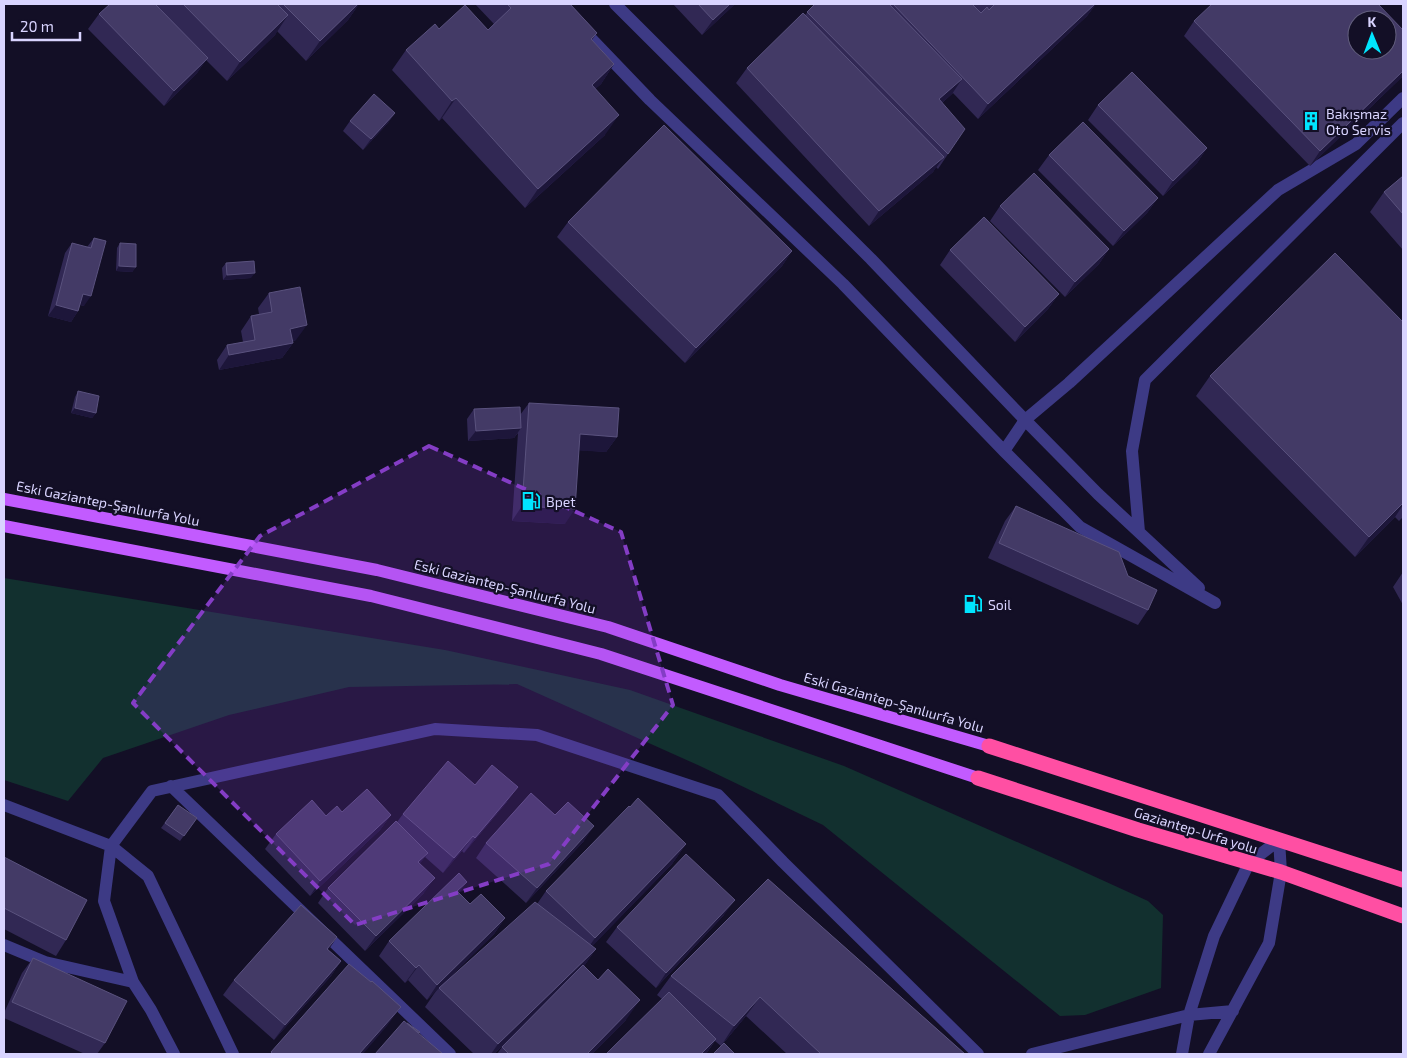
<svg xmlns="http://www.w3.org/2000/svg" width="1407" height="1058" font-family="'Exo 2',sans-serif">
  <rect width="100%" height="100%" fill="#130f26"/>
  <path fill="#12302f" d="M4,578L445,650L630,690L844,766L1067,864L1148,901L1163,915L1161,988L1085,1015L1060,1016L823,825L700,766L517,684L349,687L229,715L103,758L68,801L4,780Z"/>
  <g fill="none" stroke-linecap="round" stroke-linejoin="round">
    <path stroke="#3d3a85" stroke-width="12" d="M558,4L650,100L843,284L1004,451L1080,527L1215,603
      M615,4L871,259L1025,420L1098,494L1199,588
      M1004,451L1025,420L1069,383L1278,190L1356,144L1403,98
      M1139,532L1132,451L1145,380L1403,123
      M171,786L450,1054
      M4,805L111,846L148,876L233,1054
      M4,945L45,962L133,982
      M174,1054L151,1010L133,982L104,901L111,846L152,791L435,729L537,735L718,795L783,862L978,1054
      M1032,1054L1189,1015L1233,1011
      M1182,1054L1189,1015L1214,936L1249,863L1279,840
      M1209,1054L1269,943L1281,872L1279,840"/>
    <path stroke="#c25bff" stroke-width="12" d="M4,499L377,570L608,627L780,685L989,746
      M4,526L371,596L601,654L978,778"/>
    <path stroke="#ff4fa3" stroke-width="15" d="M989,746L1403,880
      M978,778L1138,830L1281,872L1403,916"/>
  </g>
  <path fill="#312854" d="M110,4H359L348,20L306,61L277,31L275,35L227,81L206,60L197,73L164,106L88,29L99,14Z
    M475,4H570L597,33L592,40L614,64L601,84L595,89L605,135L525,208L442,118L439,121L392,70L406,50L439,29L488,30L494,24Z
    M673,4H735L702,35Z
    M815,4H1096L1087,16L978,119L953,93L942,103L948,154L938,169L936,167L933,172L869,226L736,83L747,68L805,15Z
    M1194,21L1403,76L1310,166L1184,36Z
    M1098,105L1207,148L1197,163L1163,196L1088,120Z
    M395,113L388,123L363,150L343,131L350,121Z
    M1049,155L1158,198L1147,213L1113,246L1038,170Z
    M1403,176V250L1370,212L1384,192Z
    M1000,206L1109,249L1099,264L1065,297L990,221Z
    M568,222L792,251L782,266L685,363L557,237Z
    M94,238L84,306L80,305L78,311L71,322L48,316L65,253L72,243L87,247Z
    M120,243L136,267L132,272L116,271L117,248Z
    M950,250L1059,294L1048,309L1015,342L940,265Z
    M226,263L251,278L223,280L222,268Z
    M269,293L296,340L293,341V343L282,358L219,370L217,360L227,345L243,342L241,331L251,316L259,314L258,308Z
    M1403,322V517L1399,521L1395,517L1355,557L1196,396L1210,376Z
    M78,391L96,413L92,418L71,413L75,397Z
    M529,403L617,437L606,452L579,450L565,524L512,521L518,433L514,438L468,441L467,419L474,409L520,415Z
    M1016,506L1128,576L1148,610L1138,625L988,558L1005,521Z
    M1403,572V605L1393,587Z
    M475,785L507,802L464,853L462,851L443,873L425,857L420,863L424,893L365,951L318,903L328,888L397,822L403,814Z
    M178,805L197,818L180,841L161,828Z
    M391,815L380,830L310,896L265,849L276,834L326,816Z
    M584,841L526,903L476,858L486,843Z
    M686,844L672,864L592,946L596,949L584,966L626,1020L592,1054H497L502,1047L516,1033L494,1054H474L425,1007L438,988L427,1000L408,980L405,983L379,956L389,941L459,893L470,904L505,918L494,934L442,985L537,904L546,891Z
    M4,857L66,940L56,956L4,929Z
    M768,879L965,1054H787L746,1016L721,1046L715,1041L706,1054H606L662,999L657,995L671,976Z
    M724,915L656,988L606,942L617,927Z
    M337,937L328,950L341,961L331,976L274,1040L223,995L234,980Z
    M33,958L105,1043L97,1054H85L4,1018V1013L22,973Z"/>
  <path fill="#1d163a" d="M358,4H359L348,20L306,61L320,41Z
    M730,4H735L702,35L713,20Z
    M1095,4H1096L1087,16L978,119L988,104Z
    M288,15L275,35L227,81L240,62Z
    M208,58L197,73L164,106L174,91Z
    M614,64L601,84L578,105L592,85Z
    M1403,71V76L1310,166L1320,151Z
    M962,79L952,94L928,115L939,99Z
    M456,98L442,118L439,121L452,101Z
    M395,113L388,123L363,150L371,139Z
    M619,115L605,135L525,208L538,189Z
    M1207,148L1197,163L1163,196L1173,181Z
    M944,157L933,172L869,226L879,211Z
    M1158,198L1147,213L1113,246L1124,231Z
    M1109,249L1099,264L1065,297L1075,282Z
    M792,251L782,266L685,363L696,348Z
    M119,266L136,267L132,272L116,271Z
    M255,273L251,278L223,280L227,275Z
    M83,294L91,296L84,306L76,304Z
    M1059,294L1048,309L1015,342L1025,327Z
    M56,305L78,311L71,322L48,316Z
    M307,325L296,340L279,344L290,329Z
    M293,343L282,358L219,370L229,355Z
    M75,408L96,413L92,418L71,413Z
    M521,428L514,438L468,441L476,431Z
    M580,434L617,437L606,452L569,450Z
    M1403,503V505L1395,517L1355,557L1369,537Z
    M522,506L575,509L565,524L512,521Z
    M518,787L507,802L464,853L475,838Z
    M391,815L380,830L310,896L320,881Z
    M594,826L584,841L526,903L537,888Z
    M473,836L462,851L443,873L454,858Z
    M686,844L672,864L581,958L595,938Z
    M428,853L417,868L418,862Z
    M435,878L424,893L365,951L376,936Z
    M467,882L456,897L457,891Z
    M735,900L724,915L656,988L666,973Z
    M505,918L494,934L427,1000L437,985Z
    M337,937L327,952V949Z
    M596,949L582,969L494,1054H491L498,1044Z
    M341,961L331,976L274,1040L285,1025Z
    M419,965L408,980L405,983L416,968Z
    M760,997L746,1016L721,1046L734,1026Z
    M640,1000L626,1020L592,1054H587Z
    M401,1007L387,1026L363,1054H359Z
    M716,1039L706,1054H701Z"/>
  <path fill="#433a66" stroke="#5a527e" fill-rule="evenodd" d="M110,4H155L208,58L174,91L99,14Z
    M183,4H277L288,15L240,62Z
    M283,4H358L320,41Z
    M507,4H570L597,33L591,39L614,64L592,85L619,115L538,189L456,98L452,101L406,50L435,24L439,29L465,5L488,30L511,8Z
    M698,4H730L713,20Z
    M815,4H889L962,79L939,99L965,129L948,154L807,12Z
    M893,4H972L981,13L987,7L989,10L994,5L993,4H1095L988,104Z
    M1212,4H1378L1403,30V71L1320,151L1194,21ZM1357,20H1387V50H1357Z
    M803,13L944,157L879,211L747,68Z
    M1132,72L1207,148L1173,181L1098,105Z
    M374,94L395,113L371,139L350,121Z
    M1083,122L1158,198L1124,231L1049,155Z
    M664,125L792,251L696,348L568,222Z
    M1034,173L1109,249L1075,282L1000,206Z
    M1403,176V214L1384,192Z
    M984,217L1059,294L1025,327L950,250Z
    M94,238L106,241L91,296L83,294L78,311L56,305L72,243L91,248Z
    M120,243L136,244V267L119,266Z
    M1335,253L1403,322V503L1369,537L1210,376Z
    M254,261L255,273L227,275L226,263Z
    M300,287L307,325L290,329L293,343L229,355L227,345L255,340L251,316L272,312L269,293Z
    M78,391L99,396L96,413L75,408Z
    M529,403L619,408L617,437L580,434L575,509L522,506Z
    M520,407L521,428L476,431L474,409Z
    M1016,506L1119,552L1128,576L1157,590L1148,610L999,543Z
    M448,761L475,785L492,765L518,787L475,838L473,836L454,858L403,814Z
    M367,789L391,815L320,881L276,834L312,800L326,816L337,806L342,812Z
    M531,793L555,815L568,802L594,826L537,888L486,843Z
    M638,798L686,844L595,938L546,891L629,806L630,807Z
    M178,805L197,818L184,836L165,823Z
    M396,821L428,853L418,862L435,878L376,936L328,888Z
    M686,854L735,900L666,973L617,927Z
    M4,857L87,900L66,940L4,908Z
    M459,873L467,882L457,891L470,904L481,894L505,918L437,985L419,965L416,968L389,941Z
    M768,879L965,1054H818L820,1053L760,997L734,1026L671,976Z
    M535,902L596,949L498,1044L439,988Z
    M301,905L337,937L327,949L341,961L285,1025L234,980Z
    M33,958L127,1001L105,1043L12,1002Z
    M349,964L371,982L372,981L401,1007L359,1054H273L271,1052Z
    M583,965L598,980L608,969L640,1000L587,1054H509L502,1047Z
    M669,992L716,1039L701,1054H606Z
    M404,1021L443,1054H375Z
    M407,1023L420,1032L419,1033Z
    M724,1043L735,1054H713Z"/>
  <path fill="#843dc5" fill-opacity="0.2" stroke="#843dc5" stroke-width="4" stroke-dasharray="10 6" stroke-linejoin="round" d="M429,446L621,532L673,705L549,864L355,925L133,703L260,536Z"/>
  <defs>
    <g id="building-bare" transform="scale(1.5)"><path d="M-4-6H4V6H1V3H-1V6H-4ZM-2.5-4.3h1.7v1.8h-1.7ZM.8-4.3h1.7v1.8H.8ZM-2.5-1h1.7V.8h-1.7ZM.8-1h1.7V.8H.8Z" fill="#00e5ff" stroke="#130f26" stroke-width="2.5" paint-order="stroke"/></g>
    <g id="fuel-bare" transform="scale(1.5)"><path d="M-5.5-6h7V0h2V4h1.3V-2.5L3-4.5l.8-.8L6-3V5H2.5V1h-1V6h-7ZM-4.2-4.7v3.2H.2V-4.7Z" fill="#00e5ff" stroke="#130f26" stroke-width="2.5" paint-order="stroke"/></g>
  </defs>
  <g fill-rule="evenodd">
    <use href="#building-bare" x="1311" y="121"/>
    <use href="#fuel-bare" x="531" y="501"/>
    <use href="#fuel-bare" x="973" y="604"/>
  </g>
  <g text-anchor="middle" dominant-baseline="central" stroke-width="4.5" stroke-linejoin="round" paint-order="stroke">
    <g font-size="14" fill="#d9d4ff" stroke="#130f26" text-anchor="start">
      <text x="1326" y="113">Bakışmaz<tspan x="1326" dy="16">Oto Servis</tspan></text>
      <text x="546" y="501">Bpet</text>
      <text x="988" y="604">Soil</text>
    </g>
    <g font-size="14" fill="#d9d4ff" stroke="#130f26">
      <text transform="translate(108 503) rotate(11)">Eski Gaziantep-Şanlıurfa Yolu</text>
      <text transform="translate(505 586) rotate(14)">Eski Gaziantep-Şanlıurfa Yolu</text>
      <text transform="translate(894 702) rotate(16)">Eski Gaziantep-Şanlıurfa Yolu</text>
      <text transform="translate(1196 830) rotate(17)">Gaziantep-Urfa yolu</text>
    </g>
  </g>
  <rect width="1407" height="1058" fill="none" stroke="#d9d4ff" stroke-width="10"/>
  <g transform="translate(1372 35) rotate(359)"><circle r="24" fill="#130f26" stroke="#625e7d"/>
  <path d="M0-4L9 19L0 12L-9 19Z" fill="#00e5ff"/>
  <text y="-8" font-size="14" font-weight="bold" text-anchor="middle" fill="#d9d4ff">K</text>
  </g>
  <path d="M12 32v8h68v-8" fill="none" stroke="#d9d4ff" stroke-width="2.5"/>
  <text x="20" y="32" font-size="15" fill="#d9d4ff" stroke="#130f26" stroke-width="4" paint-order="stroke">20 m</text>
</svg>
